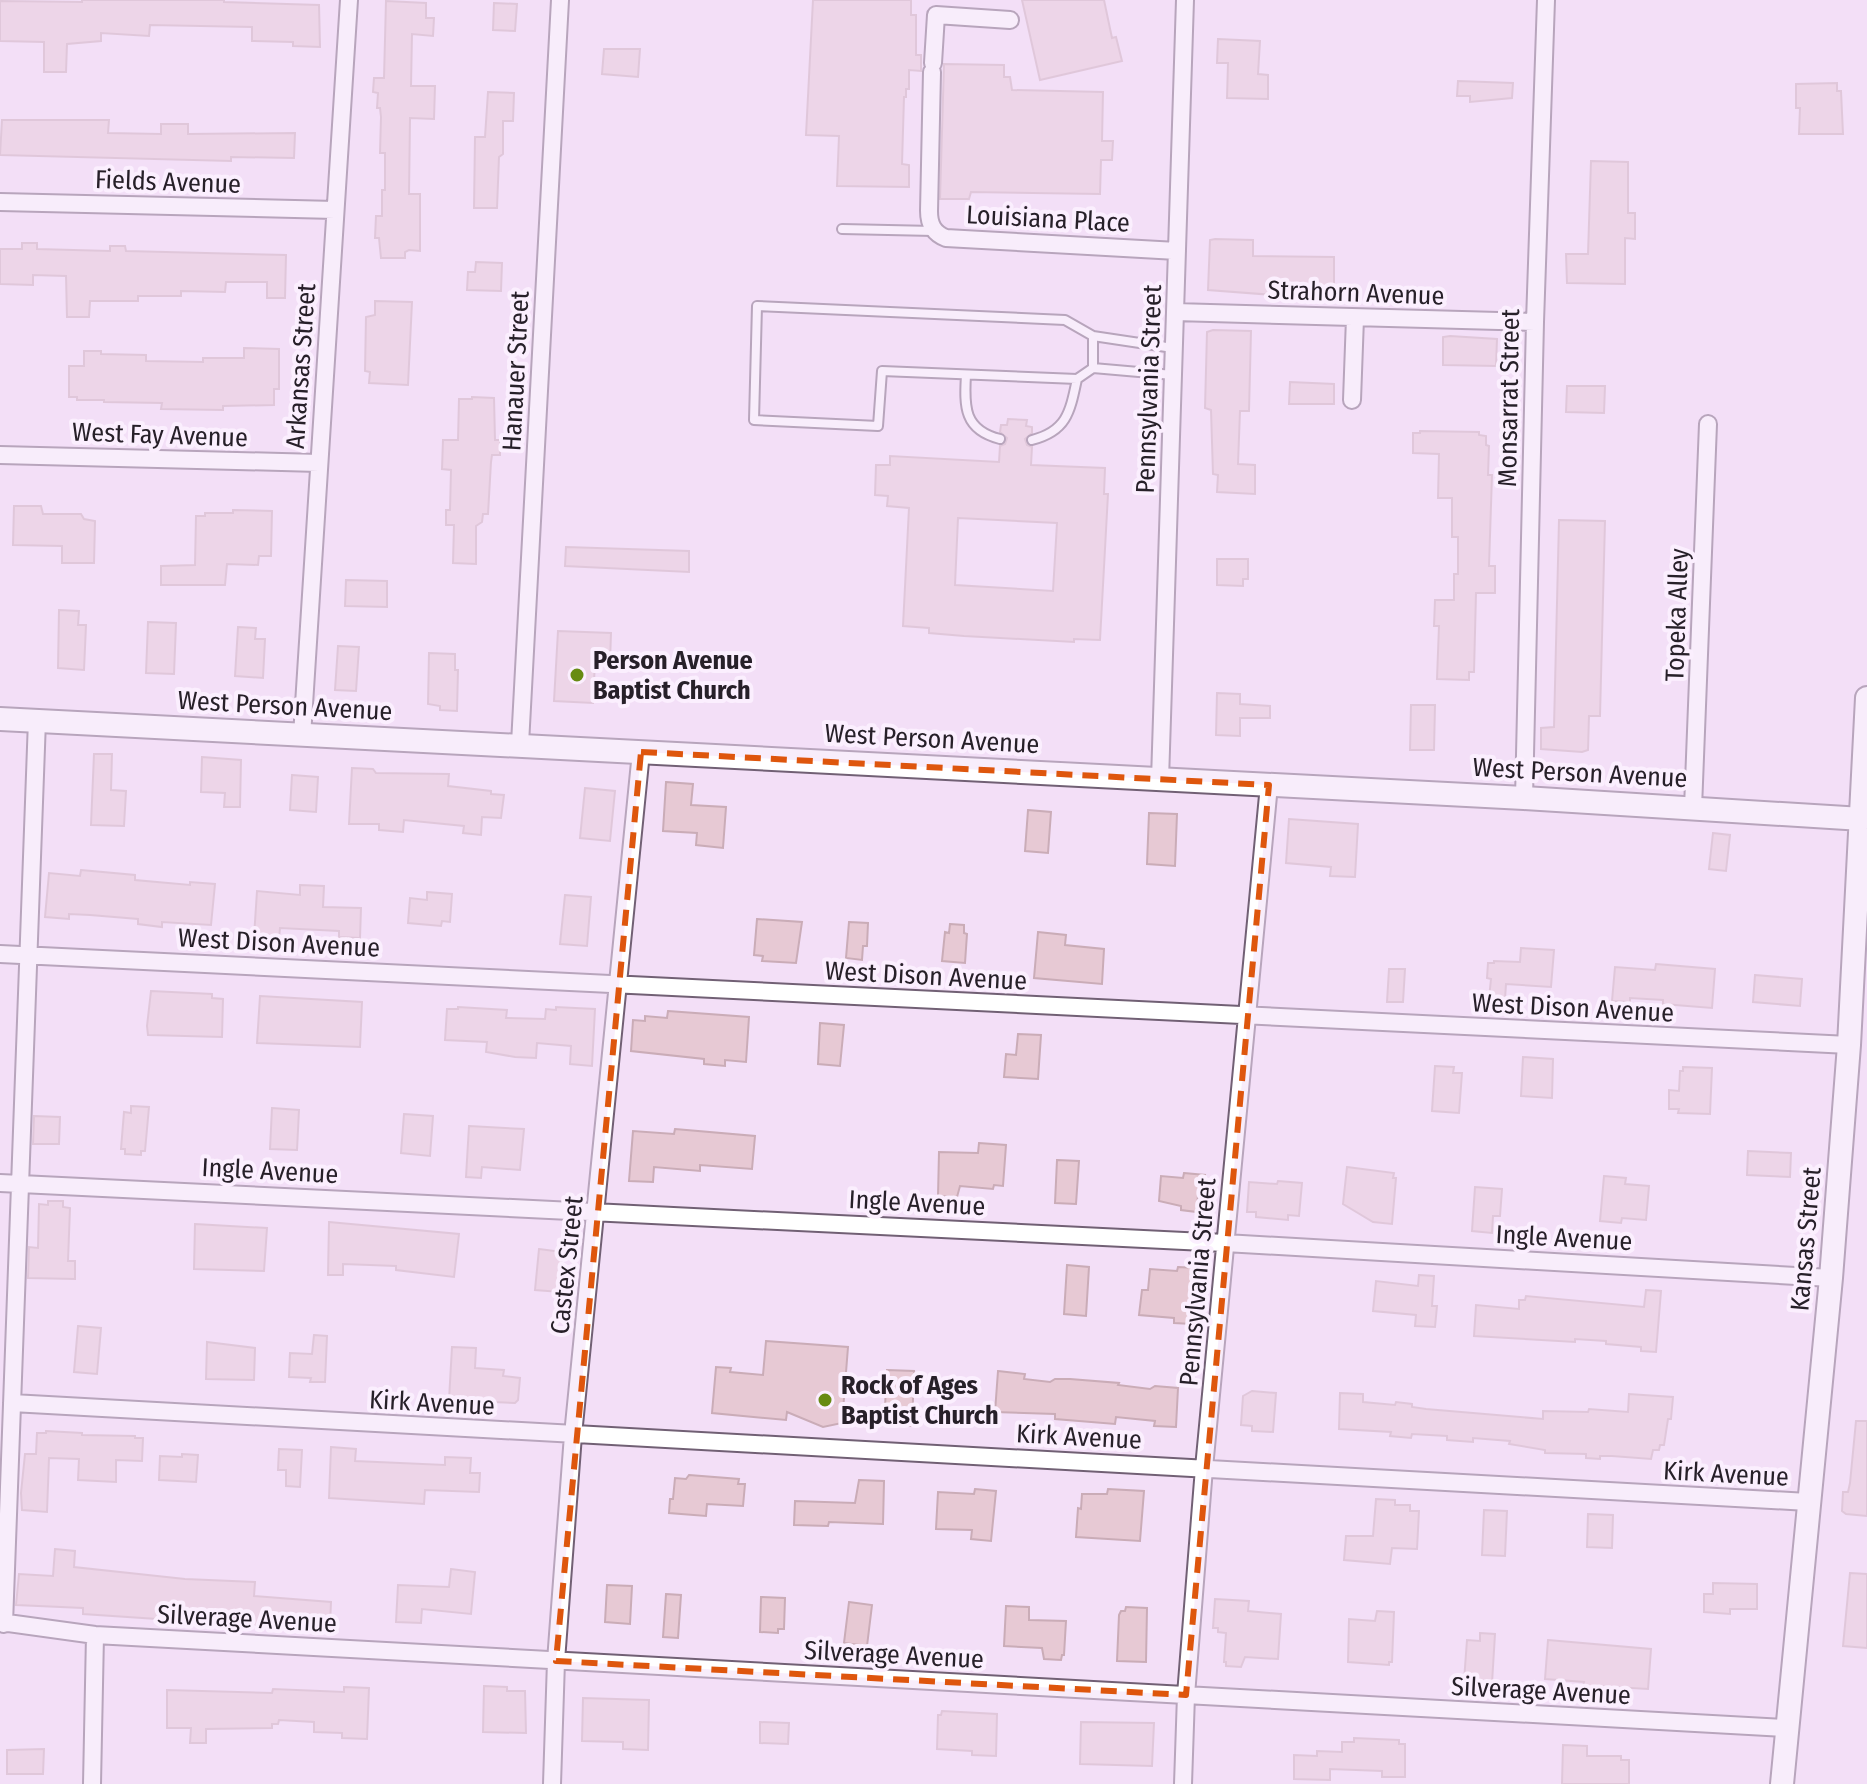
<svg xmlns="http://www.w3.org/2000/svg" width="1867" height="1784" font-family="'Fira Sans Condensed',sans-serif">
  <rect width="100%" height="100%" fill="#f3dff7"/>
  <path fill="#e7c9d4" stroke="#caacb7" stroke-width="2" fill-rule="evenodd" d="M82,0H224V2L319,5L320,47L293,46V42L252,41V27L150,25L149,36L101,33V41L67,44L66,72H44V42L0,41V1L82,2Z
    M813,0H911V15H916V55H921V71L909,70V89H906V97H904L902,164L909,165V187L837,186L839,136L806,135Z
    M1022,0H1104L1112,38L1116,37L1122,61L1040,80Z
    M386,1L426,3V18H434L433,36L412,34L411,86H435L434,119L410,118L409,194H420V251L409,250L405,252V258H381L379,238H375L376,216H382V190H385V153H380L381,117L380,108H377L378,93L373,92L374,78H384Z
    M494,3L517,4L515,31L493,30Z
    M1218,39L1260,41L1258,74L1268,75V99L1227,98L1228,63H1217Z
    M604,49H640L638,77L602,74Z
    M944,64L1004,65V77H1010L1012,90L1103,92L1102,141H1113L1112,160H1101L1100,194L971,192L969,199H940Z
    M1458,81L1513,83L1512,98L1470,102V96H1457Z
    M1837,83V91H1841L1843,134H1799L1800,108H1796V84Z
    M488,92L514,93L513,121H503V154L499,157L497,208H474L475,137H485Z
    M109,120L108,133L161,134V124H188V134L295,133L294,158L231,157V161L0,155L2,120Z
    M1591,161L1628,162V213H1635V239L1625,238V284L1567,283L1566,254H1588Z
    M1215,239L1253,240V256L1334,257V295L1331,298H1313L1208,290L1210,240Z
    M22,243H37V249L110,251V246H125L126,251L286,255L285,298H267V282H226L225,292L181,291V296H138V301H90L89,317H67L66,276L33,275V285L0,284V249H22Z
    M476,262L502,263L501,291L467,290L468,272H475Z
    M375,301L412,302L408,385L369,383L370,372L365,371L366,317L375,315Z
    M1213,330L1251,331L1249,411H1240L1238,464L1255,465V494L1217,492L1218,475L1213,474L1211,410L1205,408L1207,332Z
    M1450,336L1497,339L1496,366L1443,365V337Z
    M244,348L279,349V389H274V405L223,406V410L161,409L162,403L104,402V400H77V397H69V366H84V351H101V354L146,355V361L203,362V358H244Z
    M1290,382L1334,384V404H1289Z
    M1567,386H1605L1604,413L1566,412Z
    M472,397L494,398L495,440H500V455H492L491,462L488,514H483L482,522L476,526V564L453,563L454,525H446V510H450L451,470L442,469L443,440H458L459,399H472Z
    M1008,419L1027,420L1026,426L1032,427V433L1025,439L1027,445L1032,447L1031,465L1105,468L1104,494H1108L1100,640L1074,639V642L964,636L929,633V628L903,626L909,508L887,506L888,496L875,495L876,465H890V456L999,462L1000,446L1005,444L1007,438L1000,432L1001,425H1007ZM958,518L1057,523L1053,591L955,585Z
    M1420,431L1479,432V435L1486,436V445L1489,446L1488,475H1492L1489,566H1495V593H1476L1474,672H1469V680L1437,679L1439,626H1434L1435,600H1454V574H1458V537H1452V498H1438L1439,454L1413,453V433H1420Z
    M14,506H41L43,514H81L84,519L95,521L94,563H62V546L13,545Z
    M233,510L272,511L271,556H259L258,565L227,564L225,585H161V566L195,565L196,516H205V513H233Z
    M1559,520L1605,521L1600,716H1589L1588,750L1582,752L1541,749V728L1554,727Z
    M566,547L689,551V572L565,566Z
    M1217,559H1248V579H1243V586L1217,585Z
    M346,580L387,581V607L345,606Z
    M59,610L79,611L78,625H86L84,670L58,668Z
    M148,622L176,623L174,674L146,673Z
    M238,627L256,628L255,639H265L263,678L235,676Z
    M558,631L611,633L610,662L595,661L593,703L554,701Z
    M338,646L359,647L356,691L335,690Z
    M429,653L455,654V670H458L457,711L440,710V706L428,704Z
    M1217,693L1240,694V704L1270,706V718H1240V736L1216,735Z
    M1411,705H1435L1434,750H1410Z
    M94,754H112L111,790L126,791L124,826L91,825Z
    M202,757L241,760L240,807H224L225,793L201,792Z
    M352,768L373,769L376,773L449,774L448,786L491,791V794L504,795L501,818L482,817L481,835L463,833L464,826L404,820L403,832L379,830V824H349Z
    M292,775L318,777L316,812L290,810Z
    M666,782L693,784L691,805L726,807L723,848L696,845L697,833L663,831Z
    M585,788L615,791L610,841L580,838Z
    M1028,810L1051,812L1048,853L1025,851Z
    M1149,813L1177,814L1175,866L1147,864Z
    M1289,819L1358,824L1355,877L1330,876L1331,867L1286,863Z
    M1713,833L1730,835L1726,871L1709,869Z
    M81,870L135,875V880L190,885V882L215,884L211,925L162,922V927L138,924V919L90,915L69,914V919L45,917L49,873L80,876Z
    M300,885L324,886L323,907L361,908L360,938L339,937V931L280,928L279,939L254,937L257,891L300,895Z
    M427,892L452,894L450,922L442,921L441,926L408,923L410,898L427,900Z
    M565,895L591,897L587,946L560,944Z
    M757,919L802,922L796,963L762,961L763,956L754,955Z
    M849,922L868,923L867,946H863L862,960L846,958Z
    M950,924L964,925V933L967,934L965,963L942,961L945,932L949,933Z
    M1038,932L1066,935L1065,945L1104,949L1102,984L1034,978Z
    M1521,948L1554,950L1551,987L1506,984L1505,999L1489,998L1491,979L1487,978L1488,963H1494V961L1520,962Z
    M1656,964L1715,969L1712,1008L1663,1004V1000L1630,998V1002L1612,1001L1615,967L1655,970Z
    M1389,969H1405L1403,1002H1387Z
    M1755,975L1802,979L1800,1006L1753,1002Z
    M151,991L212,994V998L223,999L222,1037L148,1035L147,1026Z
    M260,996L362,1002L360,1047L257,1043Z
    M458,1007L507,1010L506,1018L545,1019L546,1009L556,1010V1007L595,1009L592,1066L570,1064L571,1046L537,1043L536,1058L515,1057L486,1052L487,1042L445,1040L447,1009H458Z
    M668,1011L749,1017L746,1062L725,1060V1066L704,1064V1059L631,1051L633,1020L645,1021V1016L667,1018Z
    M820,1023L844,1025L840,1066L818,1064Z
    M1018,1034L1041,1035L1038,1079L1004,1077L1006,1054L1016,1055Z
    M1523,1057L1553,1059L1552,1098L1521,1096Z
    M1435,1066L1454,1067L1453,1073H1462L1459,1113L1432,1111Z
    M1683,1067L1712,1068L1710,1114L1678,1113L1679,1109H1669V1090L1679,1091L1680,1071H1683Z
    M131,1106L149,1107L145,1151H141V1155L125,1154V1149H121L124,1112L131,1113Z
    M272,1108L299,1110L297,1150L270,1149Z
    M404,1114L433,1116L430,1156L401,1153Z
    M34,1116L60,1117L59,1144H33Z
    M469,1126L524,1129L520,1170L482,1167L481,1178L466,1177Z
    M675,1129L755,1136L752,1169L700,1165V1171L654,1167L653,1182L629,1181L633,1131L674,1134Z
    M979,1143L1006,1145L1003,1186L994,1185L993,1189L960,1186L957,1197L938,1196L939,1152L978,1153Z
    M1748,1151L1791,1153L1790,1177L1747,1175Z
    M1057,1160L1079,1161L1076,1204L1055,1203Z
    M1347,1167L1394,1173L1393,1178H1396L1392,1224L1373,1222L1343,1204Z
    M1184,1173L1205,1175L1203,1195L1198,1194L1197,1212L1181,1210V1206L1159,1201L1161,1176L1183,1178Z
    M1604,1176L1626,1178L1625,1184L1649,1186L1646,1220L1622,1218L1621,1223L1600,1221Z
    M1278,1181L1302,1183L1299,1216L1288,1215V1220L1256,1217V1212H1247L1249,1182L1277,1184Z
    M1475,1187L1502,1189L1500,1216H1493L1492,1233L1472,1231Z
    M48,1201H63V1207L70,1208L68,1261H75V1279L28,1278L29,1247L38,1248L39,1204L48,1205Z
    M329,1222L459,1234L454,1277L396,1270V1266L343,1264V1275H328Z
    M195,1224L267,1228L264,1271L194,1269Z
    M539,1249L563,1252L560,1292L535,1290Z
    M1067,1265L1089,1267L1086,1316L1064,1314Z
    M1178,1267L1196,1268L1192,1324L1174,1323V1318L1139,1315L1142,1290H1148L1150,1269L1177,1271Z
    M1419,1275L1434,1276L1432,1306H1437L1435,1327L1415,1326L1416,1315L1373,1311L1376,1281L1418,1286Z
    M1646,1290L1661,1291L1656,1352L1641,1351V1347L1606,1344V1341L1575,1339V1342L1474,1336L1476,1305L1519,1309V1300H1525L1526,1296L1644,1307Z
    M78,1326L101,1328L97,1374L74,1372Z
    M314,1335L327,1336L325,1382H310L311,1378L289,1377L290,1353L312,1354Z
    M766,1341L848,1347L842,1423L823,1427L787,1412L786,1420L712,1413L716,1367L731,1368L730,1372L763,1375Z
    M207,1342L255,1348L254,1380L206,1379Z
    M452,1347L476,1348L475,1368L504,1370L503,1376L520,1378L518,1400L515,1403L449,1400Z
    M887,1370L914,1371L912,1426L884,1425Z
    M998,1371L1025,1374L1024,1379L1050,1382L1055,1379H1070L1119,1383L1118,1385L1150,1389L1155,1386L1178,1388L1176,1427L1154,1426L1155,1421L1116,1417L1115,1424L1055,1419V1414L995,1412Z
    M1252,1391L1276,1393L1273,1432L1252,1431V1426L1241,1425L1243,1396Z
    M1340,1393L1363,1394V1402L1395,1405L1396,1402L1412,1404V1407L1426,1409L1543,1419V1411L1588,1412L1589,1409L1628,1412L1629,1394L1673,1397L1671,1419H1668L1664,1445H1660L1659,1450H1653L1651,1459L1612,1456H1600V1459L1586,1458V1454L1545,1453V1450L1509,1444L1510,1441L1473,1438V1442L1447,1440V1436L1412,1434L1411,1438L1390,1436L1391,1432L1339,1429Z
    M1856,1421H1867V1516L1846,1514L1842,1511L1843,1492H1848L1850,1483Z
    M46,1431L82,1433V1435L135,1436V1438H143L142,1461L116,1460V1482L78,1480L79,1459L49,1458L47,1512L22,1510L21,1493L25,1454H36L37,1433H46Z
    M331,1447L356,1449L355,1461L445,1465V1457L471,1458L470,1473H480L479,1492L425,1490L424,1504L329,1498Z
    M279,1449L302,1450L300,1487L286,1486V1470H278Z
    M182,1454L198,1455L196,1482L159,1480L160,1456L182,1457Z
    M689,1475L739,1479L738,1484H745L743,1506L707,1504L706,1516L669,1513L670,1499H673L675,1478L686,1479Z
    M859,1480L884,1481L883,1524L829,1522L828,1526L794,1525L795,1501L855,1503Z
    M975,1489L996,1491L991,1541L971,1539L972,1530L936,1529L938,1492L974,1494Z
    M1108,1489L1144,1491L1140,1541L1076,1537L1078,1508L1081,1509L1082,1494H1107Z
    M1376,1499L1395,1500V1505H1410V1511H1419L1417,1549L1392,1548L1390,1564L1344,1560L1346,1536H1373Z
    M1484,1510L1507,1511L1505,1556L1482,1555Z
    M1588,1514L1613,1515L1612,1548L1587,1547Z
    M55,1549L75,1551L74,1567L185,1579L255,1582L254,1596L331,1602L330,1625L276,1622L275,1627L232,1624L83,1614V1608L16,1605L19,1574L53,1576Z
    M451,1569L475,1572L471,1614L422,1609L421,1623L396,1622L398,1585L449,1587Z
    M1850,1573L1867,1574V1648L1843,1646Z
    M1713,1583L1757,1584V1609H1730V1614L1704,1612V1594H1713Z
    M607,1585L632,1586L630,1624L605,1622Z
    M666,1594L681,1595L678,1638L663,1637Z
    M761,1597L785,1598L784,1629H778V1633L760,1632Z
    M1215,1599L1249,1601L1248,1611L1281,1614L1278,1659L1245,1657L1241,1667L1226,1666V1662H1224L1226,1633L1218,1632V1628H1213Z
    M849,1602L872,1605L867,1646L844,1643Z
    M1006,1606L1029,1607V1620L1066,1621L1064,1655H1062L1061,1660L1044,1659L1042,1648L1004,1646Z
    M1126,1607L1147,1608L1146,1662L1117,1661L1119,1615L1121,1611H1125Z
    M1377,1611L1394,1612L1392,1662H1389V1665L1348,1662L1349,1619L1375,1621Z
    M1480,1633L1495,1634L1492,1683L1464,1681L1467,1640L1480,1641Z
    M1548,1640L1651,1649L1648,1689L1598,1686V1689H1583L1584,1682L1545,1679Z
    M484,1686L507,1687V1691H525L526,1733L483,1732Z
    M344,1687L369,1688L367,1739L342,1738V1733L314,1732V1722L279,1720L278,1724H272V1728L206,1729V1743H190L191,1728H167V1690L272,1693L273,1689L344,1692Z
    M583,1698L649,1700L648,1750L623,1749V1742L582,1741Z
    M942,1711L997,1714L996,1756L972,1755V1751L937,1749L938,1715H941Z
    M760,1722L789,1723L788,1744L760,1743Z
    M1081,1722L1154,1723L1152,1766L1080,1764Z
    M1354,1738L1399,1740V1744H1405V1777H1382V1771L1330,1769V1780L1294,1779V1755L1317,1756V1751L1342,1752V1742H1354Z
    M1563,1745L1587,1746V1756H1621V1760H1629V1784H1562Z
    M44,1749L43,1774H7V1750Z"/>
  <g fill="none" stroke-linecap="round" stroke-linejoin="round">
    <g stroke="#716074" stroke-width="12">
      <path id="service" d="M842,229L934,231
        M1093,368V336
        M966,375C964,407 964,430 1000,439
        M1173,375L1093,368L1077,379L882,371L878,426L754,420L757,306L1065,320L1093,336L1173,348
        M1032,440C1067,431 1070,412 1077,379"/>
    </g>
    <g stroke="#716074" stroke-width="20">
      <path id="minor" d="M933,63L936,15L1010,20
        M932,72L929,211C929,224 933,233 946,238L1177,251
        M0,202L335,210
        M1175,312L1535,322
        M1352,400L1355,318
        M0,455L319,463
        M302,736L349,0
        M520,744L560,0
        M1160,780L1185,0
        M1524,798L1535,322L1546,0
        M1693,808L1708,424
        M0,954L1849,1045
        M0,1183L1225,1243L1831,1278
        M12,1403L1808,1502
        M0,1622L95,1635L1786,1728
        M4,1624L37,720
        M92,1784L95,1635
        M552,1784L556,1661L573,1435L641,752
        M1183,1784L1186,1695L1204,1468L1269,785"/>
    </g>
    <g stroke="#716074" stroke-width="26">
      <path id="tertiary" d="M0,719L1524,798L1862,819
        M1782,1784L1831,1278L1849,1045L1867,698"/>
    </g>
    <use href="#service" stroke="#fff" stroke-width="8"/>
    <use href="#minor" stroke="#fff" stroke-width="16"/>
    <use href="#tertiary" stroke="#fff" stroke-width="22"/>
  </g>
  <path d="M0 0H1867V1784H0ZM641,752L1269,785L1186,1695L556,1661Z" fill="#f3dff7" fill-opacity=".55" fill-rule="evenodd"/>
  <path fill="none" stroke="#de560d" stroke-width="6" stroke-dasharray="16 10" stroke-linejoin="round" d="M641,752L1269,785L1186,1695L556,1661Z"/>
  <g fill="#678b12" stroke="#fbeffe" stroke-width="3">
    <circle cx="577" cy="675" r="8"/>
    <circle cx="825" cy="1400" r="8"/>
  </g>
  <g text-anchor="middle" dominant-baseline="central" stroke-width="8" stroke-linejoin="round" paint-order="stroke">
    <g font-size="26" fill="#272029" stroke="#fbeffe">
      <text transform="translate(168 182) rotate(2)">Fields Avenue</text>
      <text transform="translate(1048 219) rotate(3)">Louisiana Place</text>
      <text transform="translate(1356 293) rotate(2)">Strahorn Avenue</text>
      <text transform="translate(301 366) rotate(-86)">Arkansas Street</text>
      <text transform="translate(516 371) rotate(-87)">Hanauer Street</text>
      <text transform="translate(1149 389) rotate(-88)">Pennsylvania Street</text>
      <text transform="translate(1509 398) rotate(-89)">Monsarrat Street</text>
      <text transform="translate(160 435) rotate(2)">West Fay Avenue</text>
      <text transform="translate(1677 615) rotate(-88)">Topeka Alley</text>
      <text transform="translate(285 706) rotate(3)">West Person Avenue</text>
      <text transform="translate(932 739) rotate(3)">West Person Avenue</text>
      <text transform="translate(1580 773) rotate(3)">West Person Avenue</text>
      <text transform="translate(279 943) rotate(3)">West Dison Avenue</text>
      <text transform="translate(926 976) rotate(3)">West Dison Avenue</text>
      <text transform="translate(1573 1008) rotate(3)">West Dison Avenue</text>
      <text transform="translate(270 1171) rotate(3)">Ingle Avenue</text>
      <text transform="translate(917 1203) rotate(3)">Ingle Avenue</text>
      <text transform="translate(1564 1238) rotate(3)">Ingle Avenue</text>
      <text transform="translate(1806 1239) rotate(-85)">Kansas Street</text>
      <text transform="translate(567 1265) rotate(-84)">Castex Street</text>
      <text transform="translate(1198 1282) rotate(-85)">Pennsylvania Street</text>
      <text transform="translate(432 1403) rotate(3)">Kirk Avenue</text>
      <text transform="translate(1079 1437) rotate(3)">Kirk Avenue</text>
      <text transform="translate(1726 1474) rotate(3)">Kirk Avenue</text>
      <text transform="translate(247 1619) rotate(3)">Silverage Avenue</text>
      <text transform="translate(894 1655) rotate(3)">Silverage Avenue</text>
      <text transform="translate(1541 1691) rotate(3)">Silverage Avenue</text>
    </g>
    <g font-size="26" font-weight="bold" fill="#272029" stroke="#fbeffe" text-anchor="start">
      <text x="593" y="660">Person Avenue<tspan x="593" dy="30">Baptist Church</tspan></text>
      <text x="841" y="1385">Rock of Ages<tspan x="841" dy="30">Baptist Church</tspan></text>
    </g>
  </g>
</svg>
